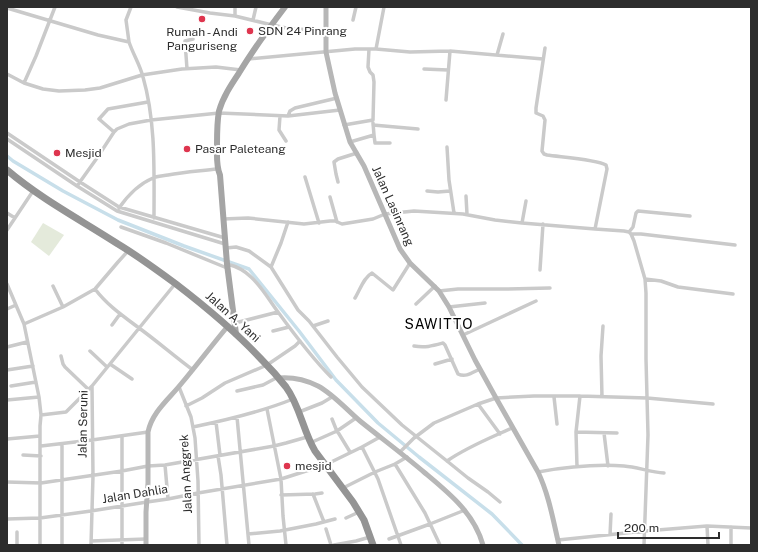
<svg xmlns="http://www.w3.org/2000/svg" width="758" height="552" font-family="'Public Sans',sans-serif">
  <rect width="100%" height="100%" fill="#fff"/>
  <path fill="#e4eadb" d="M43,223L64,235L49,256L31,242Z"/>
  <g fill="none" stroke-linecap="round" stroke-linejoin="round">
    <path stroke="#c8dfea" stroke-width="3.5" d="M7,156L13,161L63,191L118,220L184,246L249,269L299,331L336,380L378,423L419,457L492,514L522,545"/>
    <path stroke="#cacaca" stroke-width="3.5" d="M177,7L210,13L235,16L272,25L291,29L326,30
      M7,8L98,35L129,42C133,54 140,65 143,77C156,122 154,171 154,218
      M235,16V7
      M253,20L256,7
      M353,20L356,7
      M129,42L126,20L131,7
      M545,48L536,108V113L543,116L545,120L542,151L544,154L547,155C560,157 596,159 606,165L607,169L595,229
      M376,49L384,7
      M497,55L503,34
      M248,59L355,49H376L410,52L450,51L543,59
      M187,69L185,41L193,39
      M424,69L448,70
      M7,74L24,83L43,89L59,91L85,90L100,88L142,75L182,69L216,67L241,70
      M24,83L36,56L55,7
      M446,100L450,51
      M280,116L279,130L286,141
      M288,116L290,111L295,108L337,98
      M344,125L373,120L374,82L373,75L370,72L368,67L369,49
      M373,125L418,129
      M114,132L99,119L108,109L148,102
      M7,133L80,182L119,207L225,238
      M374,135L375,143H390
      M7,139L77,186L117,211L225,244
      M350,142L374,135L373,123
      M447,147L449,180L454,213
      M305,177L319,223
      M338,182L336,174L334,162L338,159L357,153
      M77,186L97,158L114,132L117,129L129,124L151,120L219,113L288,116L340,110
      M427,191L438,192L450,191
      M466,196L467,214
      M330,197L337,222
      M119,208C128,195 139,184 153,178C157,176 163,176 168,175C184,172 201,171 217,169
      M7,213L15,218
      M223,219L248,218L304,224L330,221H335L342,224L373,219L385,214L414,211L463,214L495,220L522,223L595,229L624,231L629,232L631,234L634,241L645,279L646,293V359L648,435L644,545
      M522,223L526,201
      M121,227L166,243L227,268
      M7,230L33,191
      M629,232L633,227L636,213L638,211L690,216
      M631,234H641L735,245
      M226,248L236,247L249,251L271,267L298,310L309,321L337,357L362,387L402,425L447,461L468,478L488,492L500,502
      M227,264C235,266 245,271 251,277C262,287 269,300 278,312C294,334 311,357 331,377
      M271,267L281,243L288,222
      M540,270L543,224
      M645,279L661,281L678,287L733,294
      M7,284L24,324L39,397L41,415L40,426V545
      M53,286L63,307
      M95,289C107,305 123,316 139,328C157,341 174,356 193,370
      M439,291L458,289H507L550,288
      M355,298C360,290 364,277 372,273L393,290L410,263
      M416,304L435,286
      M449,307L485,303
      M7,309L16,305
      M235,323L278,312
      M24,324L63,307L95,289L118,262L128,251
      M112,325L120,314
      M313,326L328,321
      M273,331L289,327
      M463,335L536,301
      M414,346C425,348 432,346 443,343L445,345L458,374C466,378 473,372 480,369
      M7,347L27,342
      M90,351L107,367
      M61,356L63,364L65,367L88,389
      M110,364L132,379
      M435,364L452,359
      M7,370L33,366
      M11,386L36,382
      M179,387L191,417L195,438L198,481L199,545
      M237,391L263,385L278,377
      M554,397L557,424
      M602,397L601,356L603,326
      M7,400L39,397
      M478,404L500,434
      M186,406L202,398L225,383L267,365L295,346L300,341
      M267,409L281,479L283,516L286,545
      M299,412L322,403L332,397
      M41,415L66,412L92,386
      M237,417L249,545
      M332,419L336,429L350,452
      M216,422L220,455
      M193,427C227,420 261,412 293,399
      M576,432L617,433
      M604,433L608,466
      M380,437L362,447L378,479L401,545
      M7,439L40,436
      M310,443L337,431L356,418
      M41,446L92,440L148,432
      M400,452L414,438L434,423L478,404L496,398L534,396H580L647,398L713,404
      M23,455L41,456
      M218,456L221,475L227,545
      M447,461C467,447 490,438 512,428
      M395,464L425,513L440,545
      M165,465L168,499
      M577,467L576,432L580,396
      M538,472C566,467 596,464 624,466C637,467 650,472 664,473
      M7,482L41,483L122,471L148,466L165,465L274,446L286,443L307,437
      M343,488L375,472L395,464L407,457
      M313,494L324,522
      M281,495L315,494L322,493
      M346,518L359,512
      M7,519L40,518L91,511L147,502L168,499L198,493L281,479L325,465L362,447
      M707,526L708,545
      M731,527V545
      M326,529L331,545
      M17,532V545
      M248,534L280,531L316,524L335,519
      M610,535L611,514
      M389,539L430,524L465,510
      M558,540L645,531L707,526L751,528
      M91,541L146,539
      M62,545V444
      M91,545L93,476L92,386L175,284
      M122,545V436
      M334,545L356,541L370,537"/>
    <path stroke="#b7b7b7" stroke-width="5" d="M326,7V52L335,93L350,142L364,166L400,249L410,263L439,291L449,307L475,360L496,398L538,472C549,495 553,520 559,545
      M279,378C292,377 306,380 318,386C333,394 347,410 360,421C381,438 404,455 425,473C449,493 474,513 483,545
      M146,545V512L148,483V432C152,412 169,399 181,384C197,365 212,345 228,326"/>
    <path stroke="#a5a5a5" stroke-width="6" d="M236,334L227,264L220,175C216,166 217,155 217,145C217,134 217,122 219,111C223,97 231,85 239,73C253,50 269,28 285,7"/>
    <path stroke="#949494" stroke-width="7" d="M7,170C41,199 81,220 118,244C138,256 157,270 176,284C206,307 236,332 262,360C271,369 279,378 286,387C300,406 303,431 315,451L353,502L364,520L373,545"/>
  </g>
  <g fill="#de354e" stroke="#fff" stroke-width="1.5">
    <circle cx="202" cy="19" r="4"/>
    <circle cx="250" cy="31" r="4"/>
    <circle cx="187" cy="149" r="4"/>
    <circle cx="57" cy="153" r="4"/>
    <circle cx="287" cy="466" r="4"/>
  </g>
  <g text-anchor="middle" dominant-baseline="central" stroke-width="4" stroke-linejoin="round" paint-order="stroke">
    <g font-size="12" fill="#2d2d2d" stroke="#fff" text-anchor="start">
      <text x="258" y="31">SDN 24 Pinrang</text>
      <text x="202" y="32" text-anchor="middle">Rumah - Andi<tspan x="202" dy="14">Panguriseng</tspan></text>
      <text x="195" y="149">Pasar Paleteang</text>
      <text x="65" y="153">Mesjid</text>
      <text x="295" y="466">mesjid</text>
    </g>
    <g font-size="12" fill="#2d2d2d" stroke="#fff">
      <text transform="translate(393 206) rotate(66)">Jalan Lasinrang</text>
      <text transform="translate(233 317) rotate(42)">Jalan A. Yani</text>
      <text transform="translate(83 424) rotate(-89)">Jalan Seruni</text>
      <text transform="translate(186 474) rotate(-93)">Jalan Anggrek</text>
      <text transform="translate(135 494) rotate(-9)">Jalan Dahlia</text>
    </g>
    <g font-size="14" letter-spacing="1" fill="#000" stroke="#fff">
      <text x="439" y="324">SAWITTO</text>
    </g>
  </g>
  <rect width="758" height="552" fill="none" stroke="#2d2d2d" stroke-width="16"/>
  <path d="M618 532v6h101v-6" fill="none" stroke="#2d2d2d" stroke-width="2"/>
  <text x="624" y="532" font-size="12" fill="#2d2d2d" stroke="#ffffff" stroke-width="3" paint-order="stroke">200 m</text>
</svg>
